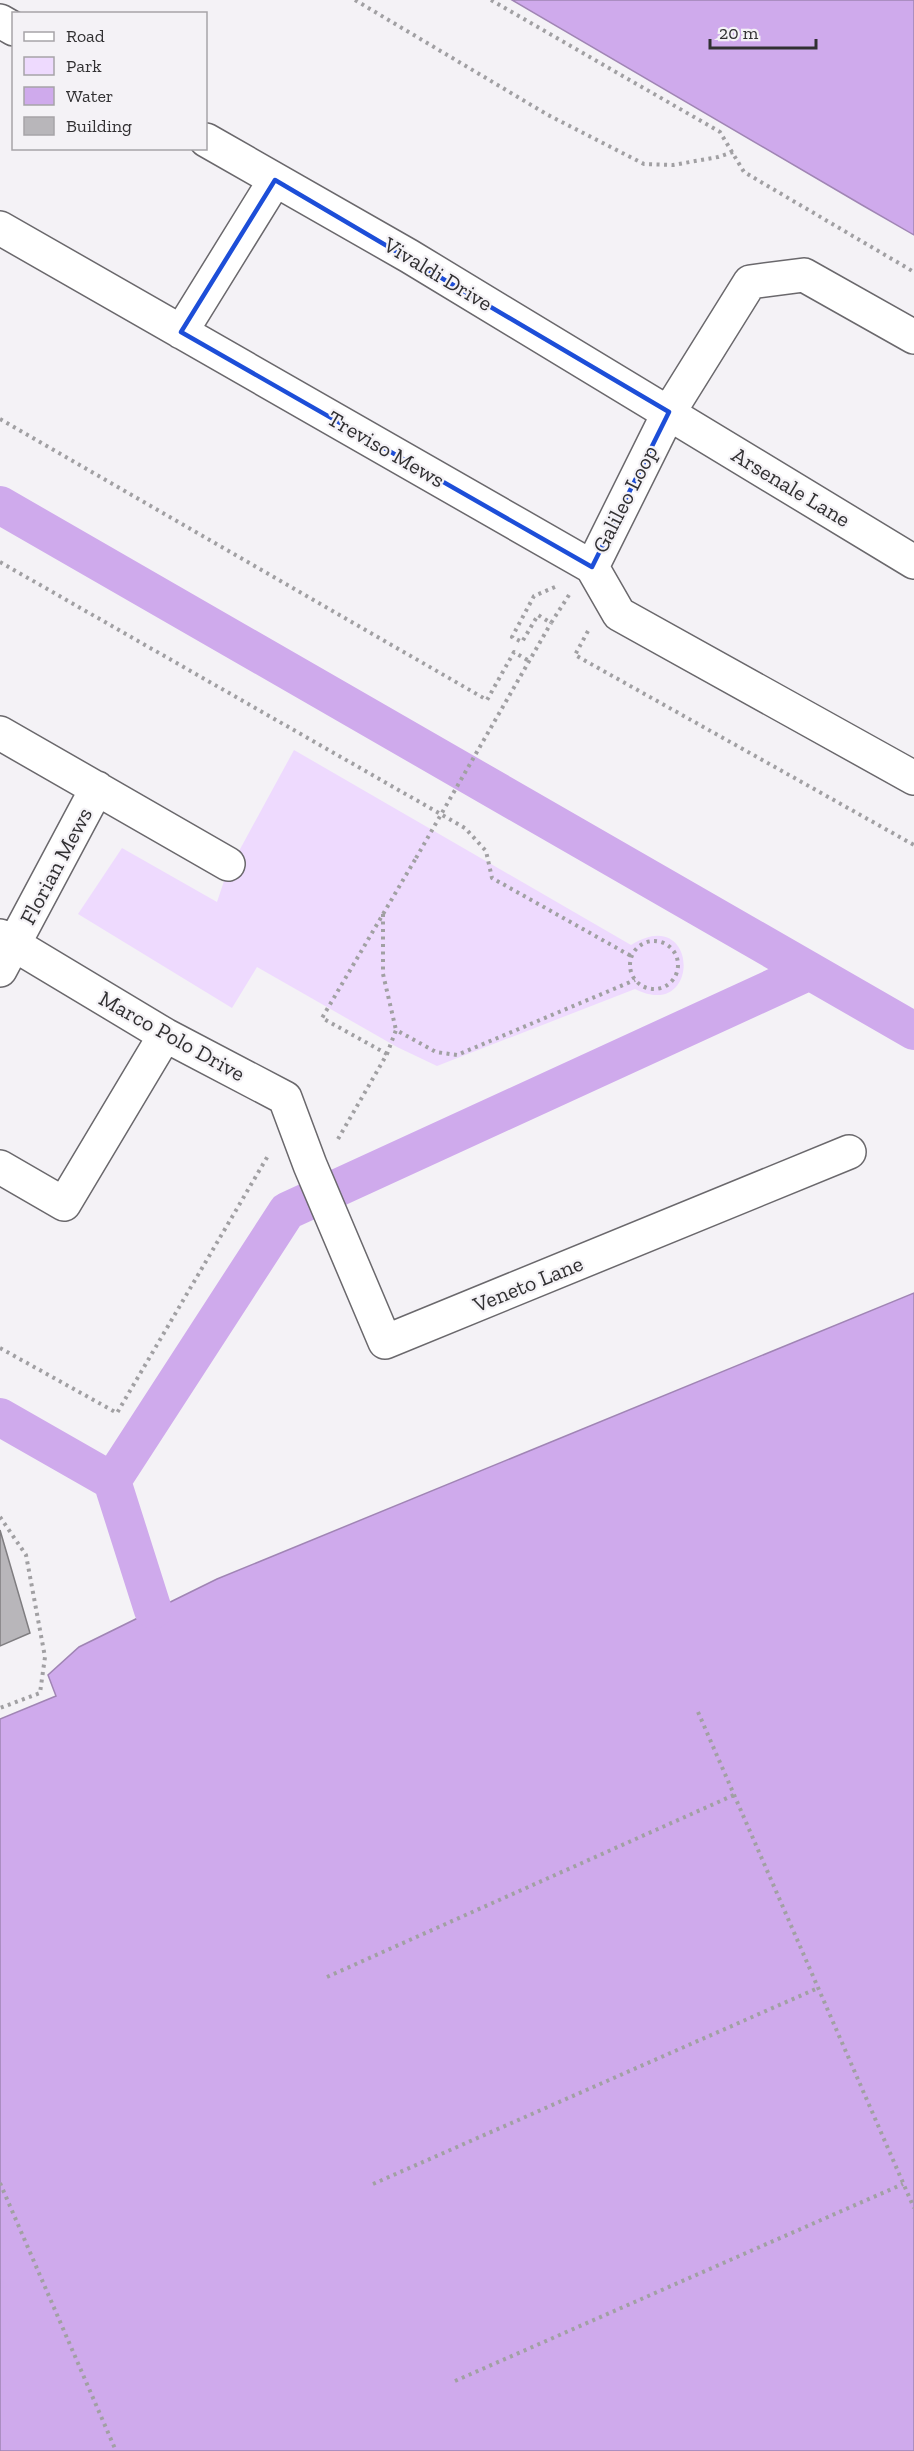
<svg xmlns="http://www.w3.org/2000/svg" width="914" height="2451" font-family="'Zilla Slab',serif">
  <rect width="100%" height="100%" fill="#f4f2f6"/>
  <path fill="#eedafe" d="M294,750L631,945C699,902 702,1023 635,989L437,1066L397,1047L257,967L232,1008L78,914L122,848L217,902L226,875Z"/>
  <path fill="#cfaaec" stroke="#a085b4" stroke-width="1.5" d="M512,0H914V235L862,205Z
    M914,1293V2451H0V1719L56,1696L48,1675L79,1647L217,1579Z"/>
  <g fill="none" stroke-linecap="round" stroke-linejoin="round">
    <path stroke="#cfaaec" stroke-width="38" d="M0,505L914,1031
      M0,1417L112,1481L153,1610
      M112,1481L287,1211L810,971"/>
  </g>
  <path fill="#b8b6ba" stroke="#7f7d80" stroke-width="1.5" d="M0,1530L30,1633L0,1646Z"/>
  <g fill="none" stroke-linecap="round" stroke-linejoin="round">
    <g stroke="#6a686c" stroke-width="36">
      <path id="minor" d="M0,21L14,29
        M206,140L409,256L914,562
        M0,228L592,567
        M181,332L275,180
        M914,337L804,275L750,282L669,412L592,567L619,614L914,778
        M0,733L228,864
        M0,936L165,1035L285,1098L310,1165L385,1342L849,1152
        M0,970L97,788
        M0,1167L64,1204L165,1035"/>
    </g>
    <path stroke="#a1a0a3" stroke-width="4" stroke-dasharray="3 4.5" stroke-linecap="butt" d="M355,0L548,115L644,164L673,165L718,157L733,152
      M491,0L720,132L744,172L914,272
      M0,419L487,700L514,652L529,661
      M0,562L465,828L486,851L492,878L631,956
      M555,587L534,596L512,637L522,642L538,615L551,623L569,595
      M588,631L575,655L914,845
      M383,914V974L396,1030
      M630 965a24 24 0 1 1 48 0a24 24 0 1 1-48 0Z
      M387,1054L322,1018L416,858
      M338,1139L387,1054L396,1030L436,1052L457,1055L635,980
      M0,1348L117,1413L269,1154
      M0,1517L26,1555L45,1657L40,1693L0,1708
      M698,1712L914,2208
      M327,1977L734,1795
      M0,2183L116,2451
      M373,2184L818,1988
      M455,2381L903,2184"/>
    <use href="#minor" stroke="#fff" stroke-width="33"/>
    <path stroke="#a1a0a3" stroke-width="4" stroke-dasharray="3 4.5" stroke-linecap="butt" d="M416,858L551,623"/>
  </g>
  <path fill="none" stroke="#1d4ed8" stroke-width="4.5" stroke-linejoin="round" d="M275,180L669,412L592,567L181,332Z"/>
  <g text-anchor="middle" dominant-baseline="central" stroke-width="4.5" stroke-linejoin="round" paint-order="stroke">
    <g font-size="22" fill="#313032" stroke="#f4f2f6">
      <text transform="translate(438 274) rotate(31)">Vivaldi Drive</text>
      <text transform="translate(386 449) rotate(30)">Treviso Mews</text>
      <text transform="translate(791 487) rotate(31)">Arsenale Lane</text>
      <text transform="translate(625 499) rotate(-63)">Galileo Loop</text>
      <text transform="translate(56 866) rotate(-62)">Florian Mews</text>
      <text transform="translate(172 1036) rotate(29)">Marco Polo Drive</text>
      <text transform="translate(528 1284) rotate(-22)">Veneto Lane</text>
    </g>
  </g>
  <rect x="12" y="12" width="195" height="138" fill="#f4f2f6" stroke="#a6a4a8" stroke-width="1.5"/>
  <rect x="24" y="32" width="30" height="9" fill="#ffffff" stroke="#a6a4a8" stroke-width="1.5"/>
  <text x="66" y="42" font-size="18" fill="#313032">Road</text>
  <rect x="24" y="57" width="30" height="18" fill="#eedafe" stroke="#a6a4a8" stroke-width="1.5"/>
  <text x="66" y="72" font-size="18" fill="#313032">Park</text>
  <rect x="24" y="87" width="30" height="18" fill="#cfaaec" stroke="#a6a4a8" stroke-width="1.5"/>
  <text x="66" y="102" font-size="18" fill="#313032">Water</text>
  <rect x="24" y="117" width="30" height="18" fill="#b8b6ba" stroke="#a6a4a8" stroke-width="1.5"/>
  <text x="66" y="132" font-size="18" fill="#313032">Building</text>
  <path d="M710 39v9h106v-9" fill="none" stroke="#313032" stroke-width="3"/>
  <text x="719" y="39" font-size="18" fill="#313032" stroke="#f4f2f6" stroke-width="4.5" paint-order="stroke">20 m</text>
</svg>
